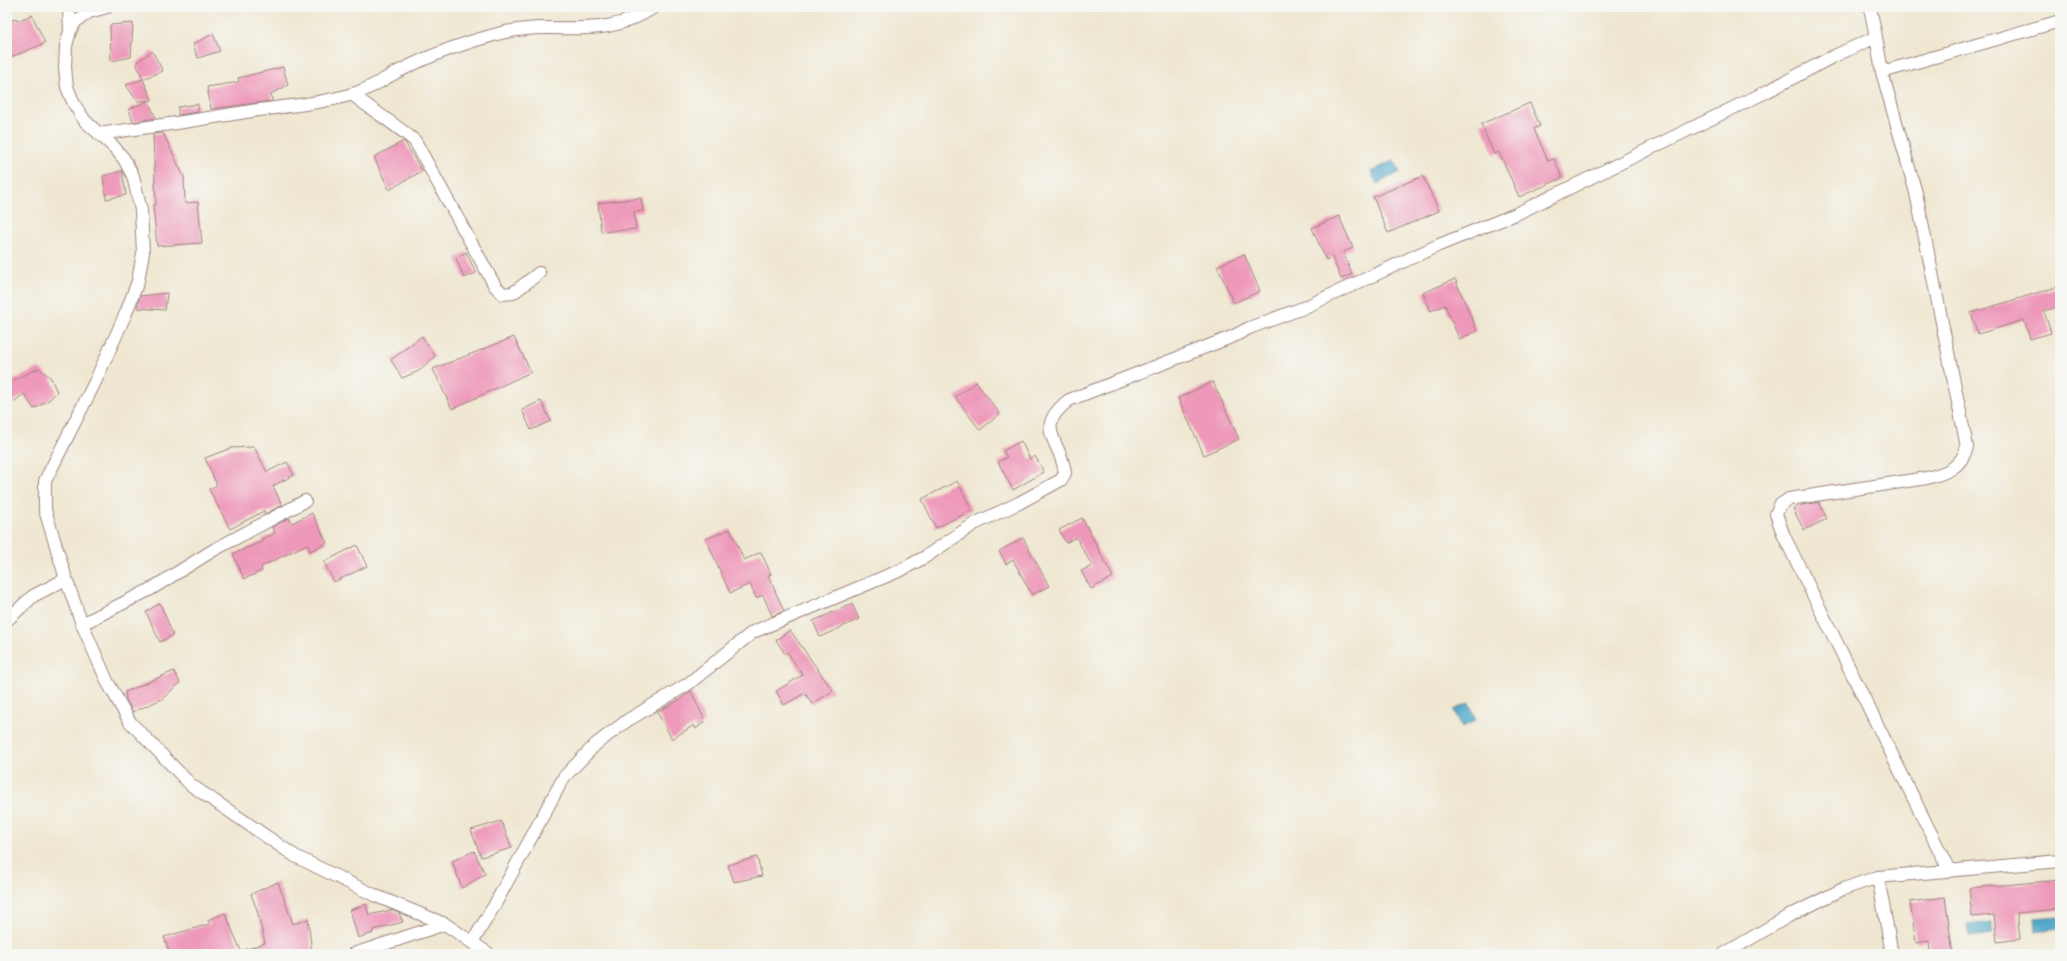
<svg xmlns="http://www.w3.org/2000/svg" width="2067" height="961" font-family="'Comic Neue',sans-serif">
  <rect width="100%" height="100%" fill="#f6f6f2"/>
  <filter id="ink" filterUnits="userSpaceOnUse"><feTurbulence type="fractalNoise" baseFrequency=".025" numOctaves="2"/><feDisplacementMap in="SourceGraphic" scale="8" xChannelSelector="R" yChannelSelector="G"/><feConvolveMatrix kernelMatrix="1 2 1 2 8 2 1 2 1" color-interpolation-filters="sRGB"/></filter>
  <filter id="wash" filterUnits="userSpaceOnUse"><feTurbulence type="fractalNoise" baseFrequency=".012" numOctaves="4" result="noise"/><feDisplacementMap in="SourceGraphic" scale="16" xChannelSelector="R" yChannelSelector="G"/><feGaussianBlur stdDeviation="0.9" result="paint"/><feColorMatrix in="noise" values="0 0 0 0 0 0 0 0 0 0 0 0 0 0 0 0 0 1.4 0 .05"/><feComposite in="paint" operator="in"/></filter>
  <g filter="url(#wash)">
    <rect width="100%" height="100%" fill="#efe7d1"/>
    <path fill="#49a6c7" stroke="#4a6279" d="M1394,160L1400,172L1377,184L1371,172Z
      M1469,703L1476,720L1462,727L1454,710Z
      M2058,916L2059,928L2035,931L2034,918Z
      M1991,922L1993,934L1969,937L1967,925Z"/>
    <g id="blocks">
      <path fill="#ee99ba" d="M32,15L45,43L11,57L7,49V22L16,19L17,21Z
        M133,23L131,57L111,61L110,25Z
        M213,34L220,51L198,58L193,44Z
        M152,51L163,71L143,79L136,63Z
        M283,67L288,85L271,94L272,101L211,109L207,87L239,82L238,78Z
        M143,79L152,100L137,101L126,85Z
        M148,101L156,118L133,122L129,109Z
        M1530,103L1540,126L1534,129L1548,161L1554,159L1562,178L1519,197L1499,152L1494,154L1481,124Z
        M198,104V112L178,115V107Z
        M163,133L184,177L185,203L198,202L202,243L157,246L153,205H156L153,134Z
        M404,141L422,171L389,190L374,157Z
        M122,171L126,195L106,199L103,176Z
        M1423,176L1439,211L1388,233L1373,197Z
        M641,198L643,211L634,212L636,229L601,232L598,203Z
        M1339,216L1353,248L1343,252L1352,274L1341,279L1332,257L1326,260L1312,228Z
        M466,252L476,273L464,278L456,258Z
        M1244,254L1260,291L1234,303L1217,266Z
        M1455,279L1477,331L1459,339L1445,305L1431,311L1423,293Z
        M2060,286V306L2044,311L2051,333L2030,339L2024,320L1978,334L1971,313Z
        M167,293L165,310L137,308L140,296Z
        M422,336L435,356L419,371L402,378L391,360Z
        M514,337L531,372L452,409L433,369Z
        M39,368L51,378L57,392L49,400L34,409L24,394L7,407V383Z
        M976,382L1000,414L980,430L955,397Z
        M1213,382L1239,439L1204,455L1178,398Z
        M541,401L551,421L531,430L522,410Z
        M1021,441L1030,459L1035,456L1044,472L1013,490L998,462L1007,457L1003,451Z
        M254,447L267,472L287,462L294,475L273,486L282,505L265,514L264,511L230,529L209,489L217,485L205,458L231,448Z
        M957,481L972,510L936,528L922,499Z
        M1819,502L1827,519L1804,530L1793,509L1802,505Z
        M312,513L327,543L310,551L307,544L261,567L262,571L244,579L233,554L263,541L262,539L275,533L272,527L289,518L292,523Z
        M1082,518L1113,577L1091,589L1081,571L1092,566L1076,537L1066,543L1059,530Z
        M730,529L744,560L761,552L771,574L768,575L784,611L772,616L763,595L756,598L750,584L730,593L706,539Z
        M1023,538L1049,586L1032,595L1013,560L1006,564L999,551Z
        M357,545L367,566L334,582L324,562Z
        M160,603L173,635L160,642L146,612Z
        M852,604L859,619L820,637L813,621Z
        M790,630L833,691L812,704L805,693L784,705L776,691L803,675L787,652L785,654L776,640Z
        M174,671L180,683L162,699L133,712L126,699L125,692Z
        M691,691L705,721L696,729L694,725L672,739L657,712L679,700Z
        M501,821L512,848L481,857L471,830Z
        M474,851L485,874L462,888L452,861Z
        M757,857L762,876L734,882L728,865Z
        M2060,880V909L2017,913L2020,939L1997,942L1994,915L1972,917L1969,888Z
        M278,882L293,924L308,919L312,954H170L164,937L210,924L208,920L225,913L241,951L265,943L257,910L251,894Z
        M1945,897L1953,954H1930L1929,941L1916,943L1910,902Z
        M366,904L369,915L391,910L399,913L403,922L373,930V933L358,938L350,910Z"/>
    </g>
  </g>
  <g filter="url(#ink)">
    <use href="#blocks" fill-opacity="0" stroke="#9c837e" stroke-width="1"/>
    <g fill="none" stroke-linecap="round" stroke-linejoin="round">
      <g stroke="#9c837e" stroke-width="14">
        <path id="minor" d="M69,7L70,31
          M107,7L89,12L76,21L70,31L66,46L65,67L67,87L74,104L85,121L114,147L124,159L133,176L141,210L143,253L138,281L126,313L95,382L45,481V510L66,579L82,624L108,683L130,722L191,785L295,856L376,896L445,924L489,954
          M1876,37L1882,72L1916,193L1967,447C1961,468 1946,473 1927,478L1789,499L1780,505L1776,514L1784,536L1949,870
          M1882,72L2060,21
          M352,94C373,111 395,124 415,141L495,286L503,294L513,293L539,273
          M99,134C152,127 205,119 258,110C289,106 323,103 353,94C371,89 383,79 399,71C432,54 466,42 501,33C557,19 601,43 654,7
          M7,620L33,596L66,579
          M82,624L151,589L212,551L305,501
          M1878,877L1892,954
          M473,941L494,906L564,777L596,744L628,720L688,684L753,632L901,570L925,557L974,524L1019,503L1061,480L1065,473C1061,439 1032,429 1069,400L1234,336L1249,328L1303,308L1439,245L1516,214L1768,91L1832,57L1876,37L1870,7
          M354,954L445,924
          M1724,954L1787,917L1843,889L1878,877L2060,861"/>
      </g>
      <use href="#minor" stroke="#fff" stroke-width="12"/>
    </g>
  </g>
  <rect width="2067" height="961" fill="none" stroke="#f6f6f2" stroke-width="24"/>
</svg>
